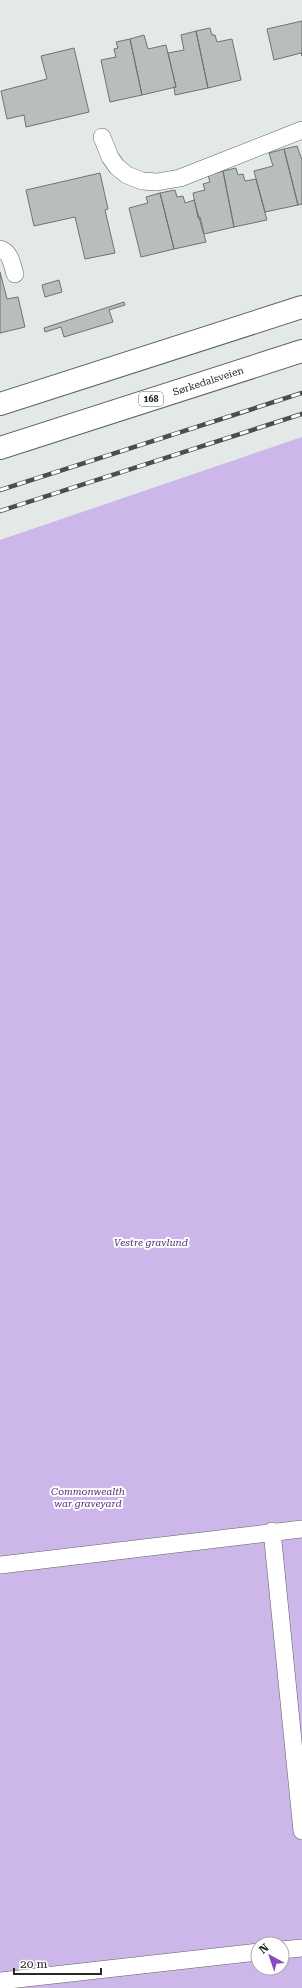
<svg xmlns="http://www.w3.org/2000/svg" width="302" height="1988" font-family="'Roboto Serif',serif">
  <rect width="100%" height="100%" fill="#e3e9e7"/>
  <path fill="#cdb7ea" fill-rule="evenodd" d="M302,437V1988H0V540ZM258,1944H282V1968H258Z"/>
  <path fill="#b8bebc" stroke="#6e7472" d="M302,21V56L301,53L274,60L267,29Z
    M210,28L212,35H215L217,42L232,39L241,80L208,88L196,31Z
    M196,31L208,88L175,95L174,87H176L168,53L184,50L181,35Z
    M144,35L148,49L166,45L176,87L142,95L130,39Z
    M130,39L142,95L110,102L101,60L116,57L114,49L118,48L116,42Z
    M74,48L89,112L26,127L24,115L7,119L1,91L47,79L41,56Z
    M297,146L302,160V204L298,205L284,149Z
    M284,149L298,205L265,212L254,171L273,166L269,153Z
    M236,168L238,175L243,174L245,181L256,179L267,220L234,227L223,171Z
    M223,171L234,227L204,234L200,217L198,218L193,193L205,190L203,184L210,182L208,175Z
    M100,173L108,209L105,210L115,253L85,259L75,217L34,226L26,190Z
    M175,190L177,197L183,196L185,203L194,200L206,242L174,249L160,193Z
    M160,193L174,249L141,257L129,208L148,203L146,197Z
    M0,272L7,299L18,297L25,327L0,333Z
    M59,280L62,292L45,297L42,285Z
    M124,302L125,305L109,310L113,322L64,337L61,327L45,332L44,328Z"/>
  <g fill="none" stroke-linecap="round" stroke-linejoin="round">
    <g stroke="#5d6361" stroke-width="18">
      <path id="lane" d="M102,137L110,157L117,167L127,175L142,181L157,182L180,178L302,130
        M0,249C11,252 12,265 15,274
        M272,1531L302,1831
        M0,1565L302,1529
        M282,1950L302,1948
        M0,1981L258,1952"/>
    </g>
    <g stroke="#5d6361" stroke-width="24">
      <path id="primary" d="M0,404L302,307
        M0,448L302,351"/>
    </g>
    <use href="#lane" stroke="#fff" stroke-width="17"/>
    <use href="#primary" stroke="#fff" stroke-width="22"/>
    <g stroke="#4b4e4d" stroke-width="4.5">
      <path id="rail" d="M0,490L302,393
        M0,511L302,414"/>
    </g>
    <use href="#rail" stroke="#fff" stroke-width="3" stroke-dasharray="9" stroke-linecap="butt"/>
  </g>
  <g text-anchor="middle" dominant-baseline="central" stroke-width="4" stroke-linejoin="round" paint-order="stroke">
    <rect fill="#fff" stroke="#676968" stroke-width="1" x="139" y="392" width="24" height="14" rx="3"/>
    <g font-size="9" font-weight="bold" fill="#262928">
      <text x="151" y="399">168</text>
    </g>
    <g font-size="10" fill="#262928" stroke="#fff">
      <text transform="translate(208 381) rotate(-18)">Sørkedalsveien</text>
    </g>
    <g font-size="10" font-style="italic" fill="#542c7b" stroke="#fff">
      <text x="151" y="1242">Vestre gravlund</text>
      <text x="88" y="1491">Commonwealth<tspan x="88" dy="12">war graveyard</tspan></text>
    </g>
  </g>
  <g transform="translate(270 1956) rotate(320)"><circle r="19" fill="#ffffff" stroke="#a8a9a9"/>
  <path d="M0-3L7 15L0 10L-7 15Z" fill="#874cc2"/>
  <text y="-6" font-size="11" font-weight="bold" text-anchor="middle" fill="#262928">N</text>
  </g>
  <path d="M14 1968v6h87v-6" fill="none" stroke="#262928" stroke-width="2"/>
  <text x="20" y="1968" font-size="12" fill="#262928" stroke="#ffffff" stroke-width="3" paint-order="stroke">20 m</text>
</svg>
